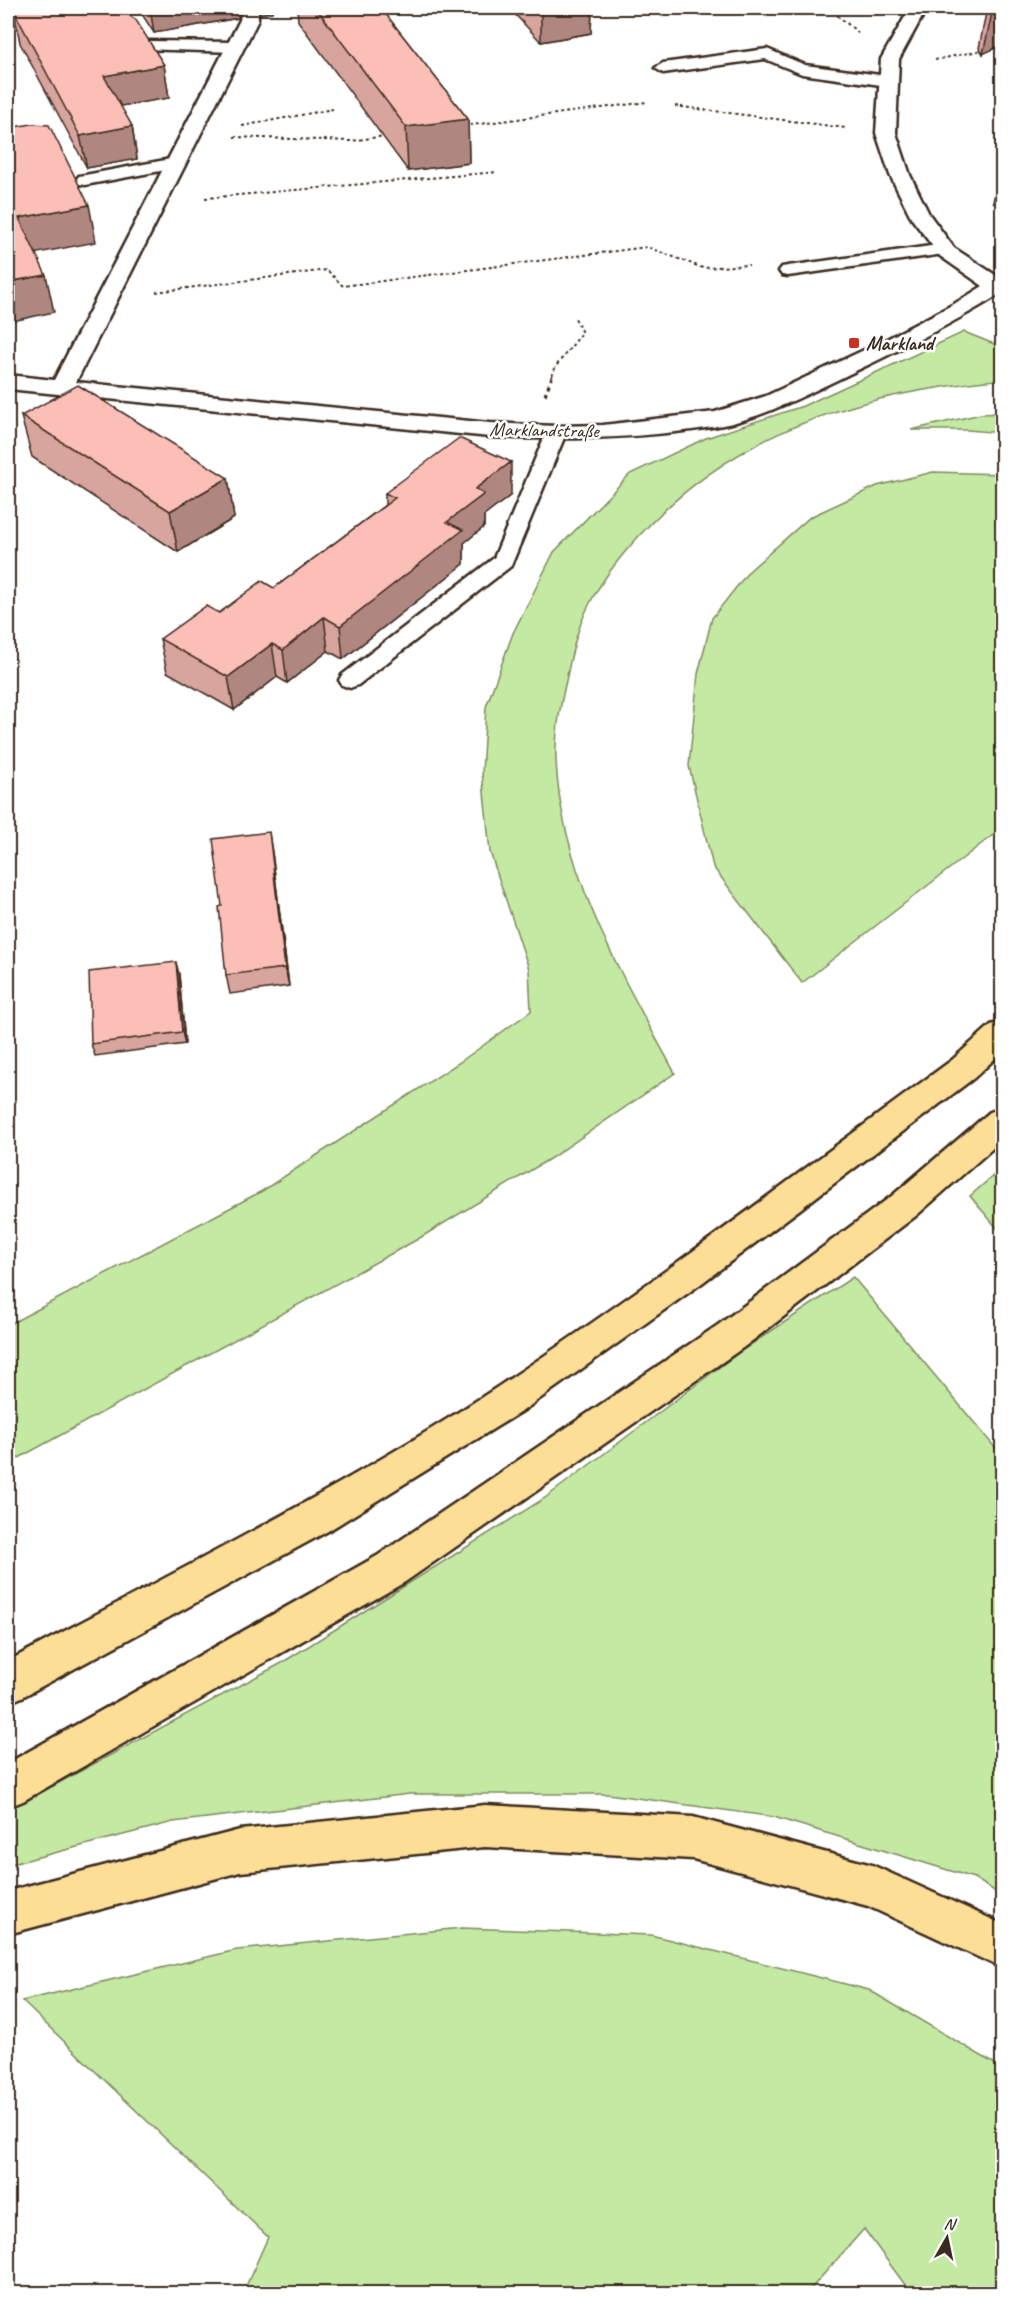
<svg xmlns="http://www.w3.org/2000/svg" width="1010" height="2301" font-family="Caveat,sans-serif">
  <rect width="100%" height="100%" fill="#fff"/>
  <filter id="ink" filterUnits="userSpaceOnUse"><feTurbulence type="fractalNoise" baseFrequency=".0167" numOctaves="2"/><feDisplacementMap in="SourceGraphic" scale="12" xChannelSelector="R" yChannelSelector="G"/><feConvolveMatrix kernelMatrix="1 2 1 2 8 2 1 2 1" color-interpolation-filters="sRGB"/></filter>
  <g filter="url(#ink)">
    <path fill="#c3e9a3" stroke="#7f8a60" stroke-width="1.5" d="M964,332L1002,347V380C983,380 963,384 943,387C825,404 719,447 638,537C619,558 602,579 589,605C577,628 571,656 566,681C560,706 555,734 556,760C561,874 622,976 675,1073L551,1158L418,1239L8,1464V1325L262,1191L460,1062L531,1011L529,969L490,852L482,772L486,707L513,633L554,552L630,474L706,438L803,406Z
      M1002,413V433L968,430H911L981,414Z
      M933,472L1002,474V828L802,983L713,867L689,766L698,674L712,618L749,571L810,517L877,486Z
      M1002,1168V1234L970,1196Z
      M853,1277L1002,1456V1896L974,1878L774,1817L608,1794H410L173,1822L8,1865V1810L280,1664L545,1498L741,1351Z
      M462,1928L651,1935L869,1990L1002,2068V2293H911L864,2229L807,2293H243L268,2237L22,2001L237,1950Z"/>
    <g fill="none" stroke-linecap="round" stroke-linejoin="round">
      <g stroke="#3b2a1e" stroke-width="5">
        <path id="service" d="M145,41L235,42L243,47L235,52L140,49L137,46Z
          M767,49L805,65L888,76L896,81L888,86L802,74L765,59L663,73L655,68L663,63Z
          M176,158L182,159L184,163L182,167L85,185L79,184L76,180L79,176L85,175Z
          M945,244L951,245L954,249L951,253L788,276L782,275L779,271L782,267L788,266Z
          M556,427L563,429L566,433L511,566L358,685L350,688L342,685L339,680L342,675L494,558L546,433L549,429Z"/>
      </g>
      <g stroke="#3b2a1e" stroke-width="5">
        <path id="minor" d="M242,8H258V20L76,382L490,423L556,426L603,425L715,412L766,396L881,342L954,304L983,286L940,256L912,219L890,175L876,133L881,59L910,8H927L899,59L896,133L910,175L929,214L954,248L1000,278H1002V293C949,326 893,353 837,380C799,398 759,419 718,426C642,439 566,440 490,437L8,389V375L54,380L240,20Z"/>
      </g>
      <g stroke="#3b2a1e" stroke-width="5">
        <path id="motorway" d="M1002,1022V1052L974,1078L702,1283L524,1410L328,1531L22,1697L8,1703V1661C173,1573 342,1489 499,1386C654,1284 802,1170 952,1060L991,1025Z
          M1002,1108V1140L917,1215L744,1347L405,1582L23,1801L8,1807V1763L377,1556L718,1325L893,1195L990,1112Z
          M485,1805L693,1817L872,1865L1002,1924V1968L868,1906L693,1859L485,1847L240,1872L8,1934V1891L240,1830Z"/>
      </g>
      <path stroke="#3b2a1e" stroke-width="2" stroke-dasharray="3 3" stroke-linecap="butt" d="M828,8L860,34
        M993,48L1002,46
        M935,60L983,50
        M675,106L846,128
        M242,126L333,109
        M464,126L647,102
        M234,137L351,141L385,136
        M205,198L497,172
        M156,292L327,270L343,286L647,247L703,268L749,265
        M552,376L556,366L582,333L575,318"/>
      <path stroke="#3b2a1e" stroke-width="3" stroke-dasharray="4 4" stroke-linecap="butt" d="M545,395L553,374"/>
      <use href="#service" fill="#fff" fill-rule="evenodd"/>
      <use href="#minor" fill="#fff" fill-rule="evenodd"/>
      <use href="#motorway" fill="#fcde96" fill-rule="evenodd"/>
    </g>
    <path fill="#d8a49e" stroke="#3b2a1e" stroke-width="1.5" d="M138,8H241L238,18L154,33Z
      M297,8H381L468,119L469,163L408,171L298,21Z
      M509,8H592L591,33L541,42Z
      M987,8H1002L983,54L979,48Z
      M14,11L132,17L164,65L169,98L120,106L132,126L137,159L87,168L20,43Z
      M1002,160V206L993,202Z
      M21,416L228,478L234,518L178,552L32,457Z
      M385,493L511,495L484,516V527L464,543V564L343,659L328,651L287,683L277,677L234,710L167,672L160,639L274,588L385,505Z
      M272,852L289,986L230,994L226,975L222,906Z
      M179,974L185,1044L95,1056L91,1044Z"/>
    <path fill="#b08681" stroke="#3b2a1e" stroke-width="1.5" d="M150,8H241L238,18L154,33Z
      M260,8H273L272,12L260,14Z
      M541,8H592L591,33L541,42Z
      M1002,8V45L983,54L992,13Z
      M164,65L169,98L109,108L104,76Z
      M468,119L469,163L408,171L406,127Z
      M132,126L137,159L87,168L80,136Z
      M89,205L96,242L28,255L19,218Z
      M46,275L54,312L8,322V282Z
      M511,462V495L484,516V527L464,543V564L343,659L340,626L447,522L475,489Z
      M228,478L234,518L178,552L170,511Z
      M324,617L328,651L287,683L283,650Z
      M272,644L277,677L234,710L228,677Z
      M269,832L272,852L289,986L285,968Z
      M176,962L179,974L185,1044L182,1032Z"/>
    <path fill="#fbbfb8" stroke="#3b2a1e" stroke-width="1.5" d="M34,8H129L132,12L130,16L136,20L164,65L104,76L132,126L80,136L14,11Z
      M316,8H381L468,119L406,127Z
      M988,8H1002L992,13Z
      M32,124L49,125L89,205L19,218L46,275L8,282V128Z
      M78,385L228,478L170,511L21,416Z
      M459,438L511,462L475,489L484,494L447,522L463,530L340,626L324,617L283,650L272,644L228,677L160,639L206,606L219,613L262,581L274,588L395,498L385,493Z
      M269,832L285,968L226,975L219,907L222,906L213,839Z
      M176,962L182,1032L91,1044L89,972Z"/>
  </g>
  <rect fill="#c8321e" stroke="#fff" stroke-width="2" x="848" y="337" width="12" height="12" rx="3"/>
  <g text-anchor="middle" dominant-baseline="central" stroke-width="5" stroke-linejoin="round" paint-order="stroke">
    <g font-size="20" font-weight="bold" fill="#3b2a1e" stroke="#fff" text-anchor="start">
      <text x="866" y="343">Markland</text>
    </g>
    <g font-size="20" fill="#3b2a1e" stroke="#fff">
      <text transform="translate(544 430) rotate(1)">Marklandstraße</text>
    </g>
  </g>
  <rect width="1010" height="2301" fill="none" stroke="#fff" stroke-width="30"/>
  <rect x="15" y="15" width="980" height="2271" fill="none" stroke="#3b2a1e" stroke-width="2" filter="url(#ink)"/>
  <g transform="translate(947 2238) rotate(9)" stroke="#ffffff" stroke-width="4.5" paint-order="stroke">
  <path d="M0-4.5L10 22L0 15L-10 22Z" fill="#3b2a1e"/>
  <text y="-9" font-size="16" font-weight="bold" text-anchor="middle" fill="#3b2a1e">N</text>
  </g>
</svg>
